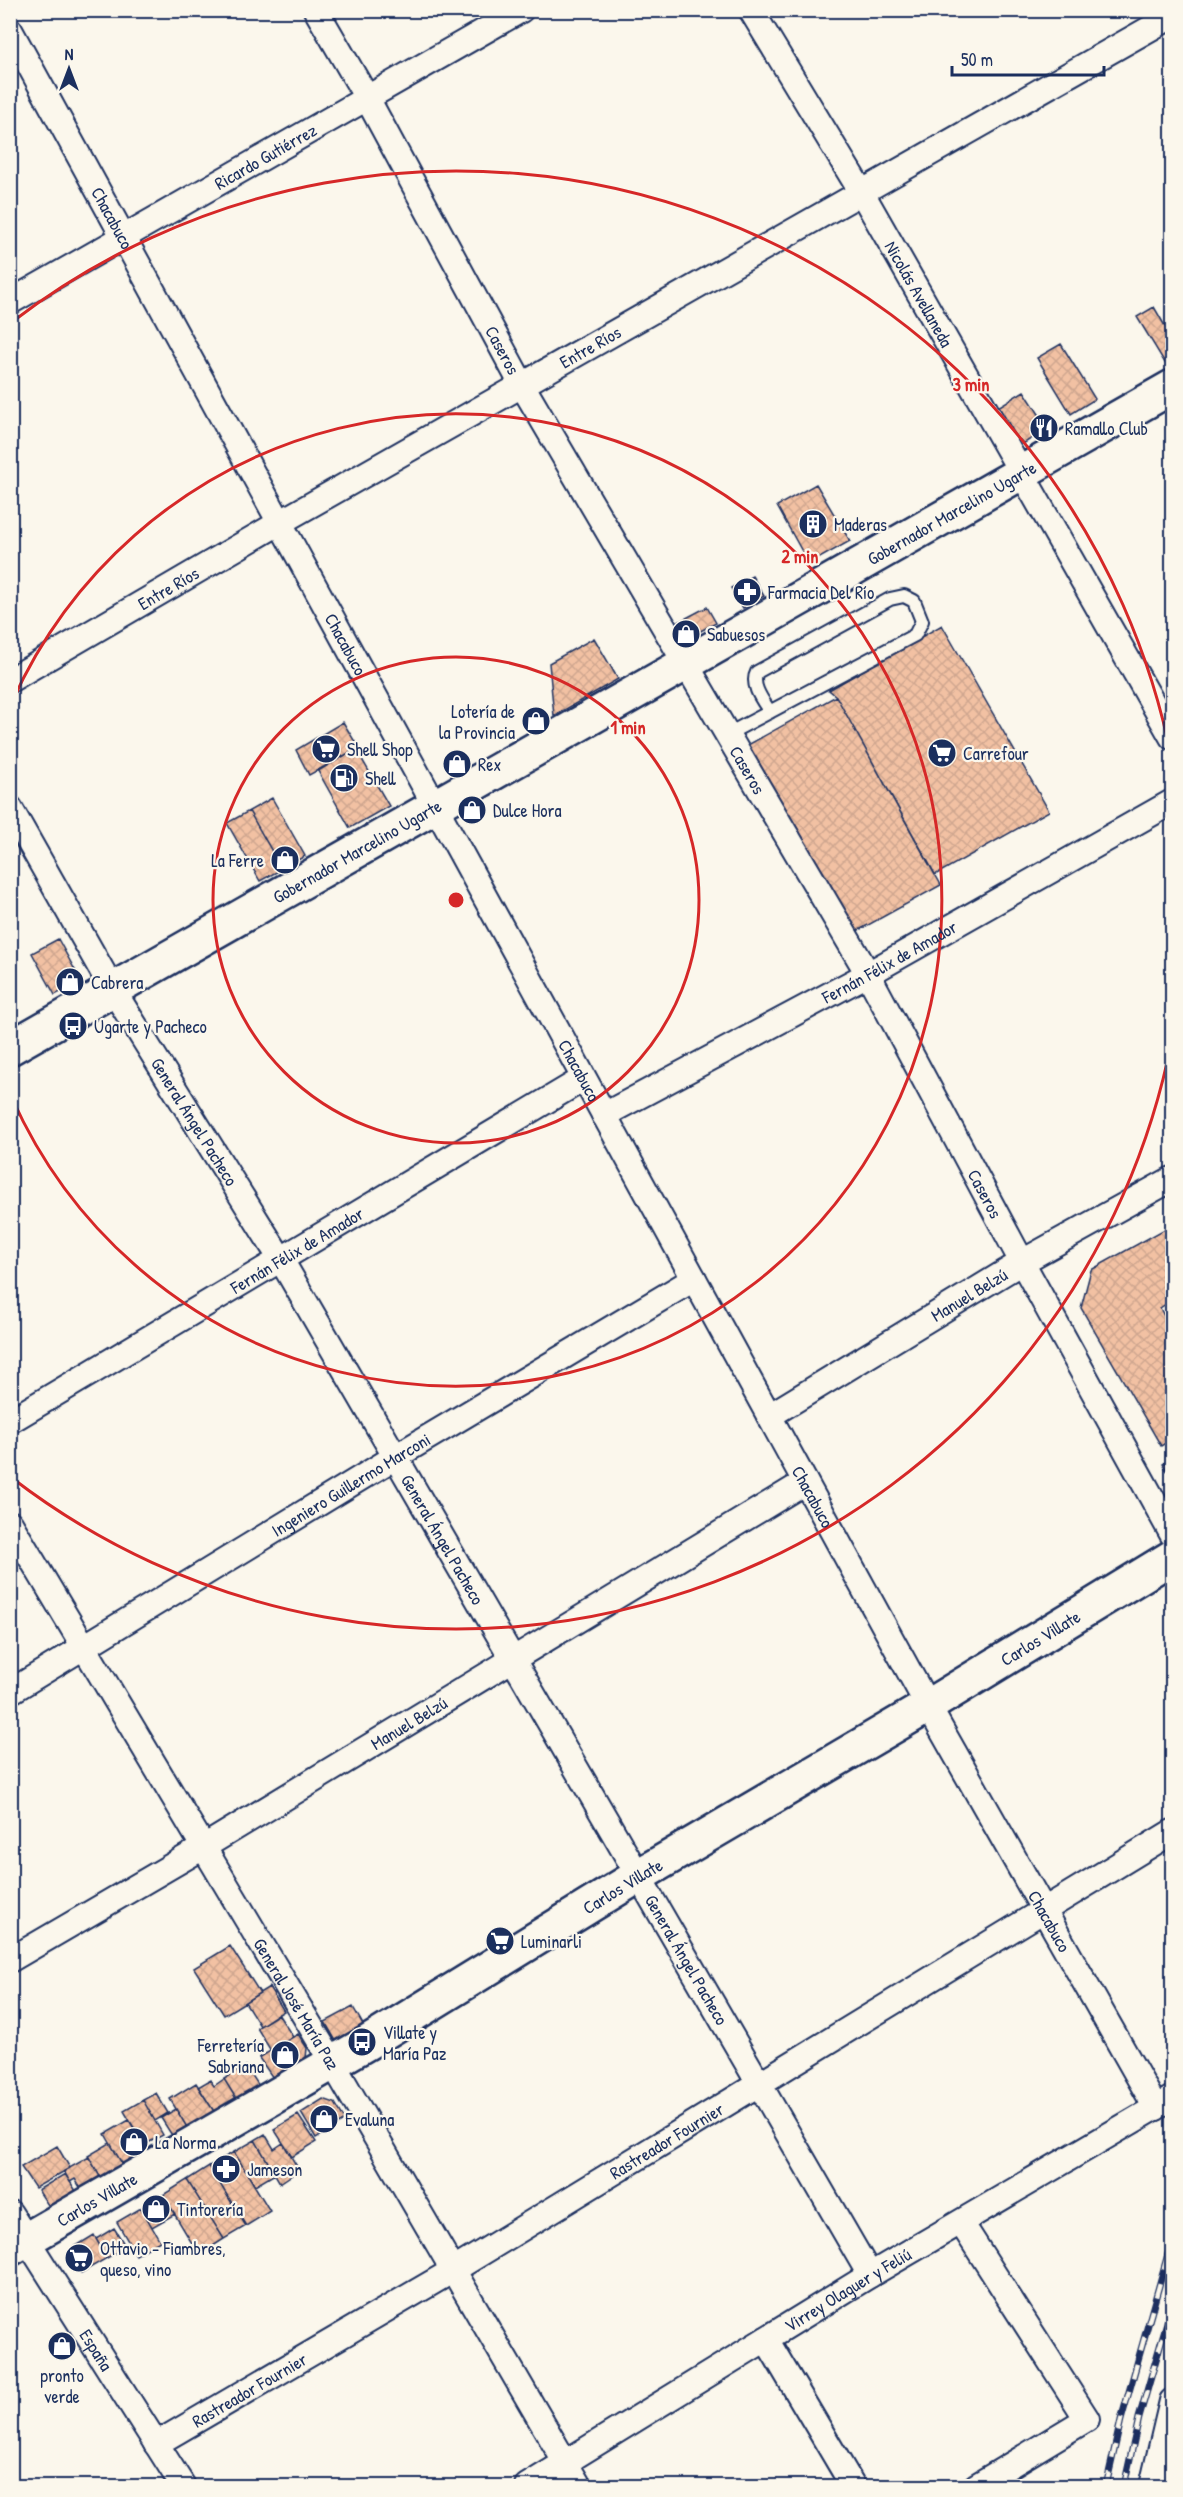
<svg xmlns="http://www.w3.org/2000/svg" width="1183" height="2497" font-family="'Patrick Hand',sans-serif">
  <defs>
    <pattern id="building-cross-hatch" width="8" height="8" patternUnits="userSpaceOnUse" patternTransform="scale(1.5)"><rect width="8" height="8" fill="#f2c1a3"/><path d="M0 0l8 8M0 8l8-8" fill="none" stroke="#cfa68f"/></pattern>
  </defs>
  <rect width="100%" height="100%" fill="#fbf7ec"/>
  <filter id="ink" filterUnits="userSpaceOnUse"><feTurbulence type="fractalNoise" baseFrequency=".0167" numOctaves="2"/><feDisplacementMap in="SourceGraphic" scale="12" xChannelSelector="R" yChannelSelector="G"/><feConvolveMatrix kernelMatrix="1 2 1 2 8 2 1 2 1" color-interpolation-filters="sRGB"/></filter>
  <g filter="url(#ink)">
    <path fill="url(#building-cross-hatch)" stroke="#1b2f5e" stroke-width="1.5" d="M1154,307L1172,338V358L1165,363L1137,317Z
      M1061,344L1095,399L1071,414L1037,358Z
      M1024,391L1048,428L1023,444L1020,440L1014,443L993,410Z
      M816,484L850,541L809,564L777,506Z
      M752,576L764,596L743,608L731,588Z
      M707,607L716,623L689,637H684L673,625Z
      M942,625L1049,811L935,875L836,696L829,690Z
      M594,638L618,679L554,716L549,663Z
      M836,696L941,885L850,935L746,746Z
      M343,722L357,745L356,749L309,775L296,750Z
      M356,749L389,806L350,828L318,771Z
      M272,798L305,856L282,869L249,811Z
      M249,811L282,869L260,881L227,823Z
      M58,939L76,972L75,984L55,995L32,953Z
      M1172,1225V1300L1160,1308L1172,1332V1439L1161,1446L1081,1308L1091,1270Z
      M1172,1459V1479L1163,1464Z
      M230,1946L260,1993L224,2015L194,1968Z
      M269,1987L284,2011L260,2026L245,2002Z
      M353,2007L366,2030L344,2042L336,2041L325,2022Z
      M278,2014L293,2037L271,2051L257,2028Z
      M298,2034L307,2048L306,2058L290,2067L278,2046Z
      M278,2046L290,2067L273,2078L259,2058Z
      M246,2066L259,2086L237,2100L224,2079Z
      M224,2079L237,2100L215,2113L198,2087L210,2080L214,2086Z
      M196,2083L215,2113L188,2129L170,2099Z
      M156,2093L168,2113L155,2121L143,2100Z
      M323,2099L335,2103L345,2120L316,2138L301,2113Z
      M143,2100L163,2135L144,2145L124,2111Z
      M176,2109L188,2129L173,2137L161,2118Z
      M298,2115L316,2142L292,2157L274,2129Z
      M129,2120L148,2152L124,2167L105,2134Z
      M265,2134L274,2149L283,2143L299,2170L280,2183L255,2140Z
      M255,2140L275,2174L255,2186L234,2152Z
      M110,2143L124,2167L102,2180L88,2156Z
      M57,2146L70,2168L35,2188L21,2167Z
      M234,2152L270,2211L246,2226L209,2166Z
      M89,2157L102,2180L83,2192L75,2179L70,2182L64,2171Z
      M209,2166L246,2226L224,2239L187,2180Z
      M65,2174L78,2194L59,2205H48L38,2190Z
      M187,2180L224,2239L199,2255L163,2195Z
      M163,2195L175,2214L152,2227L141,2208Z
      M141,2208L160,2241L136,2255L117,2222Z
      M114,2228L126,2247L107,2258L96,2239Z
      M94,2235L107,2258L81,2273L71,2256L73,2248Z"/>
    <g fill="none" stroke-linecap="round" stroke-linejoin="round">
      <g stroke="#1b2f5e" stroke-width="16">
        <path id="lane" d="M726,735L915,635L922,621L914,601L904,596L890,599L757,672C750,685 763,701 770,712"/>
      </g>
      <g stroke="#1b2f5e" stroke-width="28">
        <g id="street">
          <path id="s1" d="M316,10L367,98L522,385L868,974L1022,1262L1172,1534"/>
          <path id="s2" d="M751,10L862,193L1172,737"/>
          <path id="s3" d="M10,30L928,1706L1156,2108"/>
          <path id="s4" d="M10,302L521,10"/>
          <path id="s5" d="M10,680L279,523L1172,16"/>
          <path id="s6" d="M10,808L113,990L280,1258L870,2275"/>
          <path id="s7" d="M604,1115L868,974L1172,802"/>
          <path id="s8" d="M769,1416L1022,1262L1172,1179"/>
          <path id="s9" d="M10,1421L583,1079"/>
          <path id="s10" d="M10,1523L332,2062L579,2486"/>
          <path id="s11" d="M10,1692L395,1457L694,1279"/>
          <path id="s12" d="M10,1960L202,1848L805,1482"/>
          <path id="s13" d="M10,2213L183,2486"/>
          <path d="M962,2224L1087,2419L976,2486"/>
          <path d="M766,2339L853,2486"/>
          <path id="s14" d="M156,2444L452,2271L1172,1832"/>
          <path id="s15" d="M527,2486L870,2275L1172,2098"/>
          <path d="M1152,2486L1172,2401"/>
        </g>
      </g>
      <g stroke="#1b2f5e" stroke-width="38">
        <g id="secondary">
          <path id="s16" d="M10,1048L1172,387"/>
          <path id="s17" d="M10,2249L367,2043L638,1876L928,1706L1172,1557"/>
        </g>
      </g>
      <use href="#lane" stroke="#fbf7ec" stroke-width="12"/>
      <use href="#street" stroke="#fbf7ec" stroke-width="24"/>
      <use href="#secondary" stroke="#fbf7ec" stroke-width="33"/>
      <g stroke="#1b2f5e" stroke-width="7">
        <path id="rail" d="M1106,2486L1121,2420L1172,2240
          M1124,2486L1139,2418L1172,2305"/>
      </g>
      <use href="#rail" stroke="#fbf7ec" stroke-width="4.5" stroke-dasharray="14" stroke-linecap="butt"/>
    </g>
  </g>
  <g fill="none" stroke="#d62828" stroke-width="3">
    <circle cx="456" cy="900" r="243"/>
    <path d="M12 702A486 486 0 1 1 12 1098"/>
    <path d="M1172 1039A729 729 0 0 1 12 1478M12 322A729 729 0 0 1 1172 761"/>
  </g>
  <defs>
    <g id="restaurant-disc" transform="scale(1.5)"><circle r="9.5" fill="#1b2f5e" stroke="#fbf7ec"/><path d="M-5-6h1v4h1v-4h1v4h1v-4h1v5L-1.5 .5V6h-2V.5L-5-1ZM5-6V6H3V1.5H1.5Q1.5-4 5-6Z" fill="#fff"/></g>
    <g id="building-disc" transform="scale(1.5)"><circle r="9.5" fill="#1b2f5e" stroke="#fbf7ec"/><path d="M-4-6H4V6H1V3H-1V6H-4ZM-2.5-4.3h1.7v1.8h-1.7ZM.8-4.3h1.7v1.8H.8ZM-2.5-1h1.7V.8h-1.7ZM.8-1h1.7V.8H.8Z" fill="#fff"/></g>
    <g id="pharmacy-disc" transform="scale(1.5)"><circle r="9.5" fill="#1b2f5e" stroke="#fbf7ec"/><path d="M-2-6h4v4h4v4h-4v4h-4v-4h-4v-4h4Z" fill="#fff"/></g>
    <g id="shop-disc" transform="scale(1.5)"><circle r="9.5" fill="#1b2f5e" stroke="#fbf7ec"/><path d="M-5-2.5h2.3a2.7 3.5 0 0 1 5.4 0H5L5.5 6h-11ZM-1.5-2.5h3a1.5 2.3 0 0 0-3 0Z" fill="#fff"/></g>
    <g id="supermarket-disc" transform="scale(1.5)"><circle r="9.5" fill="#1b2f5e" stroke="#fbf7ec"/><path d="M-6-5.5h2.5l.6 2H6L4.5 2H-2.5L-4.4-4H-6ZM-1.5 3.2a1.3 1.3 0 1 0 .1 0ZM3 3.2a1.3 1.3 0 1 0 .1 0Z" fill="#fff"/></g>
    <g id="fuel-disc" transform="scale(1.5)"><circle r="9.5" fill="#1b2f5e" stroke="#fbf7ec"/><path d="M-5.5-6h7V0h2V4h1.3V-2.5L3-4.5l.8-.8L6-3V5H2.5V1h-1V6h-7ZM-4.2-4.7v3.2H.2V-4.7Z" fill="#fff"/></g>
    <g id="bus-disc" transform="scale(1.5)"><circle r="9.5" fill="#1b2f5e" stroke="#fbf7ec"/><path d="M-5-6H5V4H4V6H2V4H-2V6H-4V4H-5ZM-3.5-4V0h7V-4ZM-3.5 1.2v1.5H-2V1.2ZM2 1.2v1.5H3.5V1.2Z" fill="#fff"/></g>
  </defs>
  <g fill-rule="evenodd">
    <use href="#restaurant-disc" x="1044" y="428"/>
    <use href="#building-disc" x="813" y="524"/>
    <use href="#pharmacy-disc" x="747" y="592"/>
    <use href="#shop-disc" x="686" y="634"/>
    <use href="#shop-disc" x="536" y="721"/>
    <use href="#supermarket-disc" x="326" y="749"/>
    <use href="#supermarket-disc" x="942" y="753"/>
    <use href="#shop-disc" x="457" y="764"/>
    <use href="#fuel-disc" x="344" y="778"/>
    <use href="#shop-disc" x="472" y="810"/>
    <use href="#shop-disc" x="285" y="860"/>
    <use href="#shop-disc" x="70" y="982"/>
    <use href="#bus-disc" x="73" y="1026"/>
    <use href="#supermarket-disc" x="500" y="1941"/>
    <use href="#bus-disc" x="362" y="2042"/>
    <use href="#shop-disc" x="285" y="2055"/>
    <use href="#shop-disc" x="324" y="2119"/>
    <use href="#shop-disc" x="134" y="2142"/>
    <use href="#pharmacy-disc" x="226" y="2169"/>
    <use href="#shop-disc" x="156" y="2209"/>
    <use href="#supermarket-disc" x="79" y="2258"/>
    <use href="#shop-disc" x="62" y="2346"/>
  </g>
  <g text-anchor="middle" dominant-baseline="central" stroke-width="4.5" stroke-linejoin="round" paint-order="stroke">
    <g font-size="18" fill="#1b2f5e" stroke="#fbf7ec">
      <text stroke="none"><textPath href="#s4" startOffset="294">Ricardo Gutiérrez</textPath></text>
      <text stroke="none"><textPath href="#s3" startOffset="214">Chacabuco</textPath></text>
      <text stroke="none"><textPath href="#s2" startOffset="330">Nicolás Avellaneda</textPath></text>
      <text stroke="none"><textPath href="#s5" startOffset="669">Entre Ríos</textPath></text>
      <text stroke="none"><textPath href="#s1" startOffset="388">Caseros</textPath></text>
      <text stroke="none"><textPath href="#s16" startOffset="1083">Gobernador Marcelino Ugarte</textPath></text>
      <text stroke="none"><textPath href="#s5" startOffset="183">Entre Ríos</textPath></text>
      <text stroke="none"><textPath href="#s3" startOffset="700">Chacabuco</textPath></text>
      <text stroke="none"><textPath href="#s1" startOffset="874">Caseros</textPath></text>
      <text stroke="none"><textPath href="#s16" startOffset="399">Gobernador Marcelino Ugarte</textPath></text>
      <text stroke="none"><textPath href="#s7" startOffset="324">Fernán Félix de Amador</textPath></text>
      <text stroke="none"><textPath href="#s3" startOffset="1186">Chacabuco</textPath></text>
      <text stroke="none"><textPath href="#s6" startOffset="364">General Ángel Pacheco</textPath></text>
      <text stroke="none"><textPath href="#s1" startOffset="1360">Caseros</textPath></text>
      <text stroke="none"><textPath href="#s9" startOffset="334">Fernán Félix de Amador</textPath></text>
      <text stroke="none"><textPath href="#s8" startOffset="234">Manuel Belzú</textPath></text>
      <text stroke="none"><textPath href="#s11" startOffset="399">Ingeniero Guillermo Marconi</textPath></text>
      <text stroke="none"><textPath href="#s3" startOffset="1672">Chacabuco</textPath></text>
      <text stroke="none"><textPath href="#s6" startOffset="850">General Ángel Pacheco</textPath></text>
      <text stroke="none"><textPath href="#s17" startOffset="1198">Carlos Villate</textPath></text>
      <text stroke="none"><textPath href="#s12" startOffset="464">Manuel Belzú</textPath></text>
      <text stroke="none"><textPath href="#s17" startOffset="712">Carlos Villate</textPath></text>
      <text stroke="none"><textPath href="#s3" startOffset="2158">Chacabuco</textPath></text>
      <text stroke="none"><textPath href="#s6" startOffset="1336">General Ángel Pacheco</textPath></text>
      <text stroke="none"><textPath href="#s10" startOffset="560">General José María Paz</textPath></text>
      <text stroke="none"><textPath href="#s14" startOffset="594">Rastreador Fournier</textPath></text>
      <text stroke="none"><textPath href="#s17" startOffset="100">Carlos Villate</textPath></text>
      <text stroke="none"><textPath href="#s15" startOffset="376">Virrey Olaguer y Feliú</textPath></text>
      <text stroke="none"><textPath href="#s13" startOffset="162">España</textPath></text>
      <text stroke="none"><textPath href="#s14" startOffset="108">Rastreador Fournier</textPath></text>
    </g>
    <g font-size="18" fill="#1b2f5e" stroke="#fbf7ec" text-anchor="start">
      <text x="1065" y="428">Ramallo Club</text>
      <text x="834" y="524">Maderas</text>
      <text x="768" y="592">Farmacia Del Río</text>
      <text x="707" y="634">Sabuesos</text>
      <text x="515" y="711" text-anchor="end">Lotería de<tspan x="515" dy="21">la Provincia</tspan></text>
      <text x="347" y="749">Shell Shop</text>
      <text x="963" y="753">Carrefour</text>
      <text x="478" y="764">Rex</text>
      <text x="365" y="778">Shell</text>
      <text x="493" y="810">Dulce Hora</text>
      <text x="264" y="860" text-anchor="end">La Ferre</text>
      <text x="91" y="982">Cabrera</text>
      <text x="94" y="1026">Ugarte y Pacheco</text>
      <text x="521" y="1941">Luminarli</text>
      <text x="383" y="2032">Villate y<tspan x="383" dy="21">María Paz</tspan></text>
      <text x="264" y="2045" text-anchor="end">Ferretería<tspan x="264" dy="21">Sabriana</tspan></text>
      <text x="345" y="2119">Evaluna</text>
      <text x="155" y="2142">La Norma</text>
      <text x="247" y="2169">Jameson</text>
      <text x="177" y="2209">Tintorería</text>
      <text x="100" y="2248">Ottavio - Fiambres,<tspan x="100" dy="21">queso, vino</tspan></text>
      <text x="62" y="2375" text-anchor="middle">pronto<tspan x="62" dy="21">verde</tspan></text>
    </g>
  </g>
  <circle cx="456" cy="900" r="9" fill="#d62828" stroke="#fbf7ec" stroke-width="3"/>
  <g font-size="18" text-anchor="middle" font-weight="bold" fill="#d62828" stroke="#fbf7ec" stroke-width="4.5" stroke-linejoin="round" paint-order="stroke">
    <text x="971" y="391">3 min</text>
    <text x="800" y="563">2 min</text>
    <text x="628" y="734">1 min</text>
  </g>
  <rect width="1183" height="2497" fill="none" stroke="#fbf7ec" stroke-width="36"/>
  <rect x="18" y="18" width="1147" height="2461" fill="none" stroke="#1b2f5e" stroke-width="2" filter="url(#ink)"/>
  <g transform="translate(69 69)" stroke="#fbf7ec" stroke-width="4.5" paint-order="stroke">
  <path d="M0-4.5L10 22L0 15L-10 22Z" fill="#1b2f5e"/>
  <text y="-9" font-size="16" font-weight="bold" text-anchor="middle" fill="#1b2f5e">N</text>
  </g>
  <path d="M952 66v9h152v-9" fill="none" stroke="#1b2f5e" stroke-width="3"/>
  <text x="961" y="66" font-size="18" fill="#1b2f5e" stroke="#fbf7ec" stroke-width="4.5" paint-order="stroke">50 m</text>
</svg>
